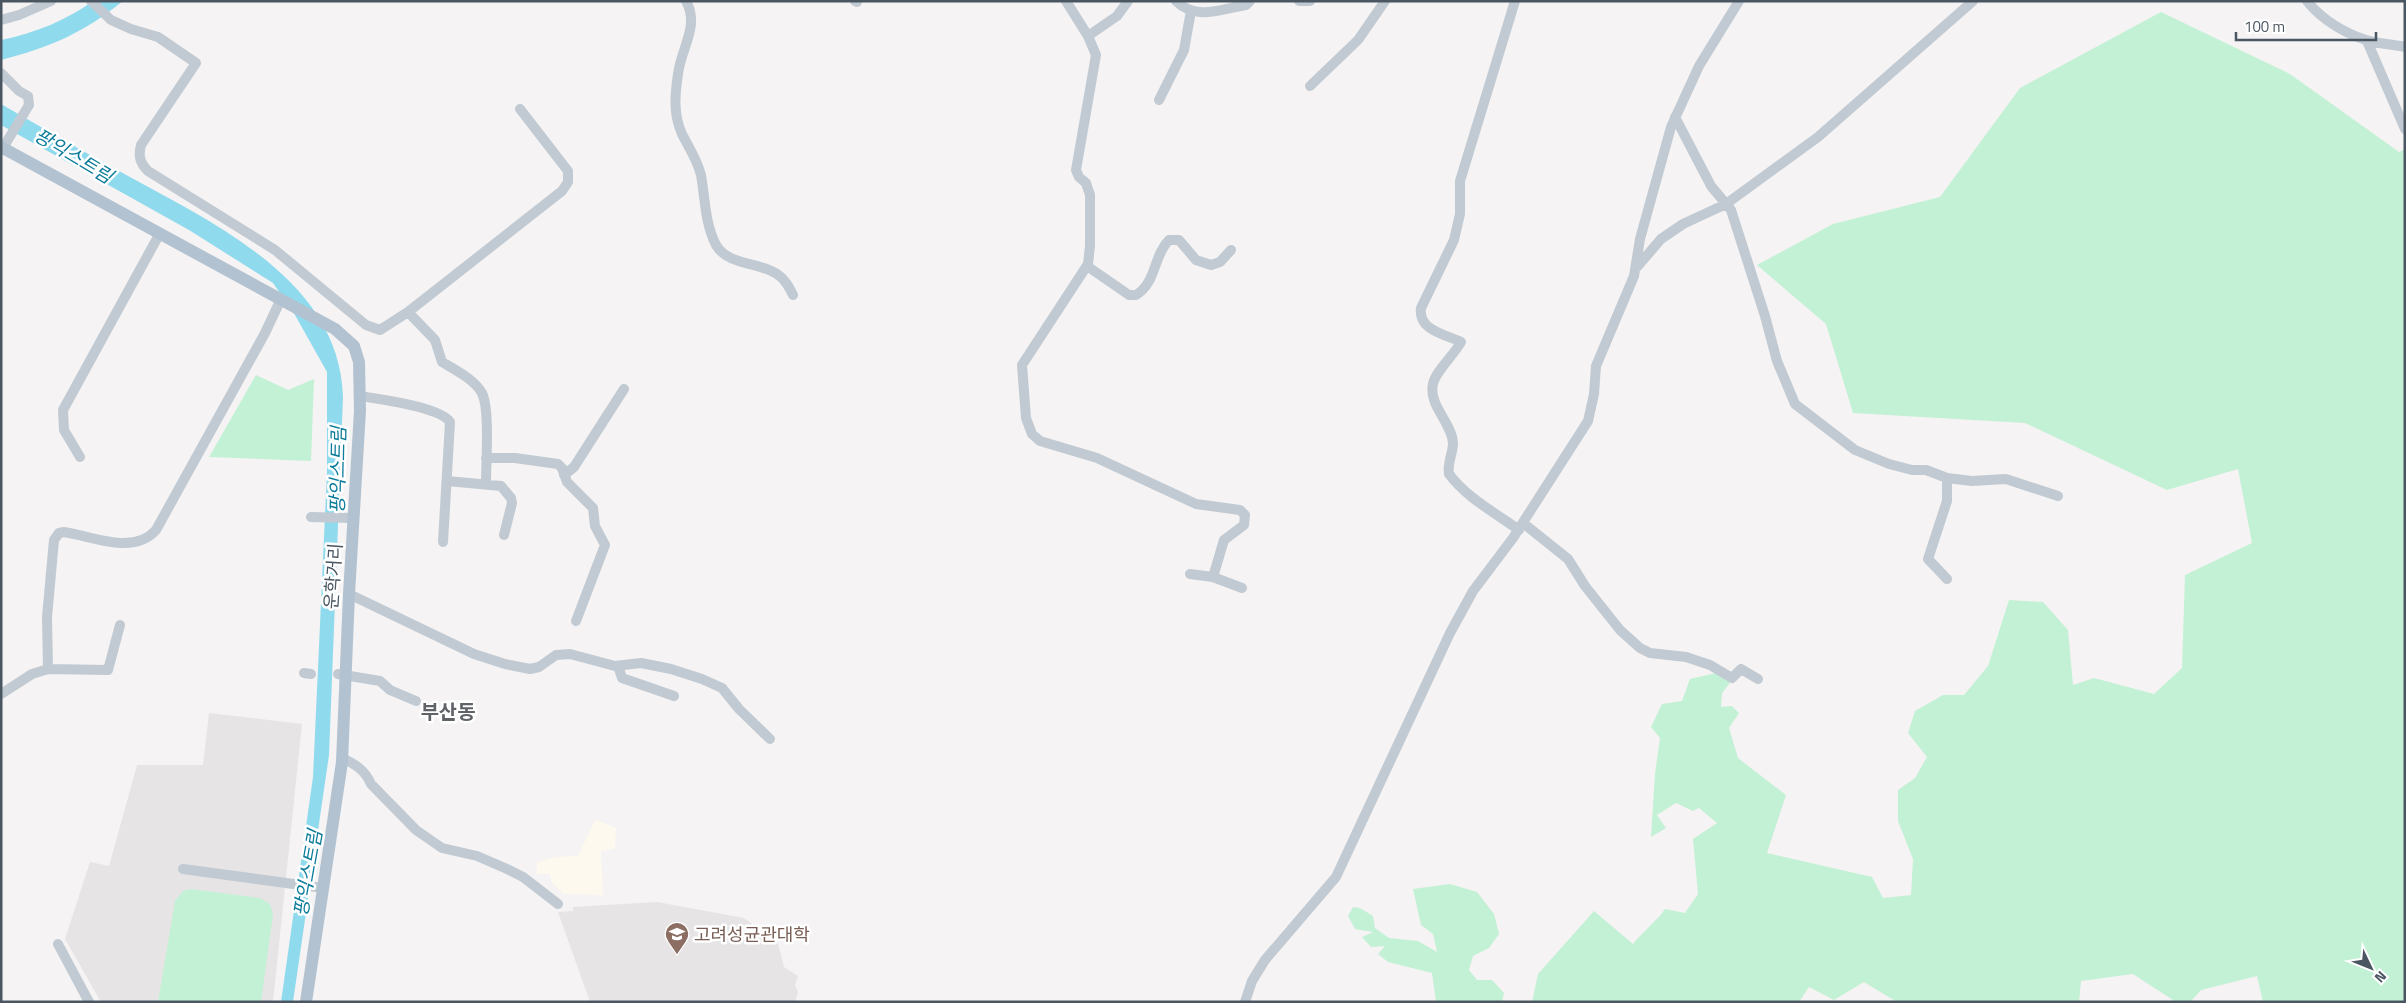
<svg xmlns="http://www.w3.org/2000/svg" width="2406" height="1003" font-family="'Titillium Web','Noto Sans KR',sans-serif">
  <rect width="100%" height="100%" fill="#f5f3f3"/>
  <path fill="#fdf9ef" d="M597,820L616,828L615,849L601,851L603,895L563,894L551,881L550,874H537V862L556,857L578,856L593,824Z"/>
  <path fill="#e6e4e5" d="M209,713L302,724L273,1002H101L65,939L90,862L109,866L137,765H203Z
    M657,902L744,918L778,943L784,967L798,976L795,985L798,992L795,1002H590L558,912L573,911V907Z"/>
  <path fill="#c3f1d5" d="M2161,12L2290,74L2399,152L2405,149V1002H2263L2257,976L2201,990L2190,1002H2176L2133,974L2081,981L2079,1002H1897L1864,982L1834,1000L1809,987L1799,1002H1532L1538,974L1594,911L1633,944C1643,931 1656,922 1665,909L1685,913L1698,894L1693,839L1717,823L1699,808L1693,811L1676,803L1657,815L1666,828L1651,837L1655,774L1660,738L1651,727L1662,704L1682,701L1690,679L1716,673L1733,679L1722,693L1721,707L1732,706L1739,713L1729,728L1738,758L1786,795L1767,853L1872,877L1883,898L1911,895L1913,859L1898,821V790L1915,778L1927,757L1908,733L1915,711L1943,695H1964L1988,666L2009,600L2043,602L2068,630L2073,685L2094,678L2154,694L2182,668L2185,575L2252,543L2238,469L2167,490L2025,423L1853,413L1826,324L1757,265L1833,224L1940,197L2020,88Z
    M256,375L288,390L314,379L311,461L209,457Z
    M1450,884L1477,892L1494,914L1499,934L1489,948L1473,956L1469,970L1477,980H1492L1504,993L1502,1002H1436L1432,973L1388,962L1378,954L1385,946L1371,947L1362,937L1373,932L1355,929L1348,916L1353,907L1360,908L1373,916L1375,928L1389,938L1418,941L1437,952L1433,934L1421,925L1413,889Z
    M191,889L260,898L270,904L273,914L261,1002H158L175,901L183,891Z"/>
  <path fill="#90daee" d="M93,1H123C83,33 51,47 1,60V40C35,33 65,21 93,1Z
    M1,104C44,129 86,153 130,177C217,225 340,282 343,397L329,755L293,1002H281L313,777L327,472V372L295,315L273,283L189,230L1,125Z"/>
  <g fill="none" stroke-linecap="round" stroke-linejoin="round">
    <path stroke="#c1cad2" stroke-width="10" d="M91,1L111,20L131,29L158,37L196,63L141,145C138,156 140,163 148,171L275,250L366,325L380,330L408,312L562,191L568,182V171L520,109
      M686,1C700,26 681,48 678,74C675,94 673,114 682,134C689,148 697,159 701,175C705,198 705,224 716,245C728,266 760,262 777,274C785,279 789,287 793,295
      M855,1L857,2
      M1066,1L1088,36L1096,55L1076,170L1079,177L1086,183L1090,195V246L1088,264L1022,365L1026,418L1032,434L1040,441L1097,458L1196,504L1240,510L1245,515L1244,525L1224,540L1213,577L1242,588
      M1176,1C1196,21 1221,9 1246,5L1250,1
      M1299,1H1310
      M1515,1L1460,181V214L1454,240L1421,308C1418,330 1444,334 1461,342C1454,355 1435,372 1433,384C1428,405 1452,423 1453,443C1453,453 1447,463 1449,474C1467,498 1494,512 1519,530
      M2307,1C2321,19 2344,33 2366,40C2378,44 2392,44 2405,47
      M1,20L19,15L51,1
      M1088,36L1117,16L1128,1
      M2367,41L2405,129
      M1,73L19,91L28,96L29,105L3,148
      M1310,86L1358,40L1385,1
      M1159,100L1184,50L1191,11
      M1675,117L1711,186L1731,210L1765,316L1777,361L1795,404L1855,450L1889,464L1912,470H1926L1947,478V501L1928,559L1947,579
      M1087,266L1129,295H1136C1157,282 1153,256 1169,240H1179L1196,260L1211,265L1220,262L1231,250
      M1637,267L1661,239L1683,224L1726,204L1818,137L1973,1
      M408,312L435,340L442,362C455,370 474,379 482,393C490,410 486,462 486,483
      M360,396C379,399 440,407 450,422L443,542
      M80,457L64,430L63,410L160,233
      M486,458H515L558,464L562,468L567,482L593,508L595,526L605,545L576,621
      M564,475L574,467L624,389
      M1947,478L1972,481L2006,479L2058,496
      M447,481L501,486L511,498L512,503L504,535
      M311,517L354,518
      M1523,523L1568,559L1585,586L1620,630L1640,648L1650,653L1686,657L1710,665L1732,678L1741,669L1758,679
      M1190,574L1213,577
      M349,594L474,654L505,664L530,669L539,667L556,655L570,654L615,666L641,663L671,669L702,679L722,688L739,709L770,739
      M618,666L622,678L674,696
      M48,669L108,670L120,625
      M304,673L311,674
      M338,674L380,681L390,690L416,701
      M1,694L32,674L48,669L47,617L54,540L59,533L64,532C93,536 133,556 156,530L265,333L281,299
      M342,758C355,764 365,770 371,784L416,830L442,848L477,856L507,869L523,877L558,904
      M183,869L323,888
      M58,944L89,1002
      M1245,1002L1252,981L1265,960L1336,877L1450,633L1473,591L1513,538L1588,421L1594,394L1596,366L1634,276L1640,239L1671,127L1699,66L1739,1"/>
    <path stroke="#b3c2d1" stroke-width="12" d="M1,147L335,329L354,346L359,362L360,411L349,594L342,762L306,1002"/>
  </g>
  <defs>
    <g id="university-pin" transform="scale(1.25)"><path d="M0 17L-7.5 6A9.5 9.5 0 1 1 7.5 6Z" fill="#8d6e63" stroke="#fff"/><path d="M0-5L7-2L0 1L-7-2ZM-4 1L0 2.5L4 1V4Q0 6-4 4Z" fill="#fff"/></g>
  </defs>
  <g fill-rule="evenodd">
    <use href="#university-pin" x="677" y="934"/>
  </g>
  <g text-anchor="middle" dominant-baseline="central" stroke-width="5" stroke-linejoin="round" paint-order="stroke">
    <g font-size="18" fill="#4a5661" stroke="#fff">
      <text transform="translate(333 576) rotate(-86)">운학거리</text>
    </g>
    <g font-size="18" fill="#785e54" stroke="#fff" text-anchor="start">
      <text x="694" y="934">고려성균관대학</text>
    </g>
    <g font-size="19" font-style="italic" fill="#0c7c9b" stroke="#fff">
      <text transform="translate(74 155) rotate(31)">팡익스트림</text>
      <text transform="translate(337 470) rotate(-89)">팡익스트림</text>
      <text transform="translate(307 873) rotate(-80)">팡익스트림</text>
    </g>
    <g font-size="20" font-weight="bold" fill="#5f6368" stroke="#fff">
      <text x="448" y="711">부산동</text>
    </g>
  </g>
  <rect width="2406" height="1003" fill="none" stroke="#4a5661" stroke-width="5"/>
  <g transform="translate(2371 968) rotate(133)" stroke="#ffffff" stroke-width="4" paint-order="stroke">
  <path d="M0-4L9 19L0 12L-9 19Z" fill="#4a5661"/>
  <text y="-8" font-size="14" font-weight="bold" text-anchor="middle" fill="#4a5661">N</text>
  </g>
  <path d="M2236 32v8h140v-8" fill="none" stroke="#4a5661" stroke-width="2.5"/>
  <text x="2244" y="32" font-size="15" fill="#4a5661" stroke="#ffffff" stroke-width="4" paint-order="stroke">100 m</text>
</svg>
